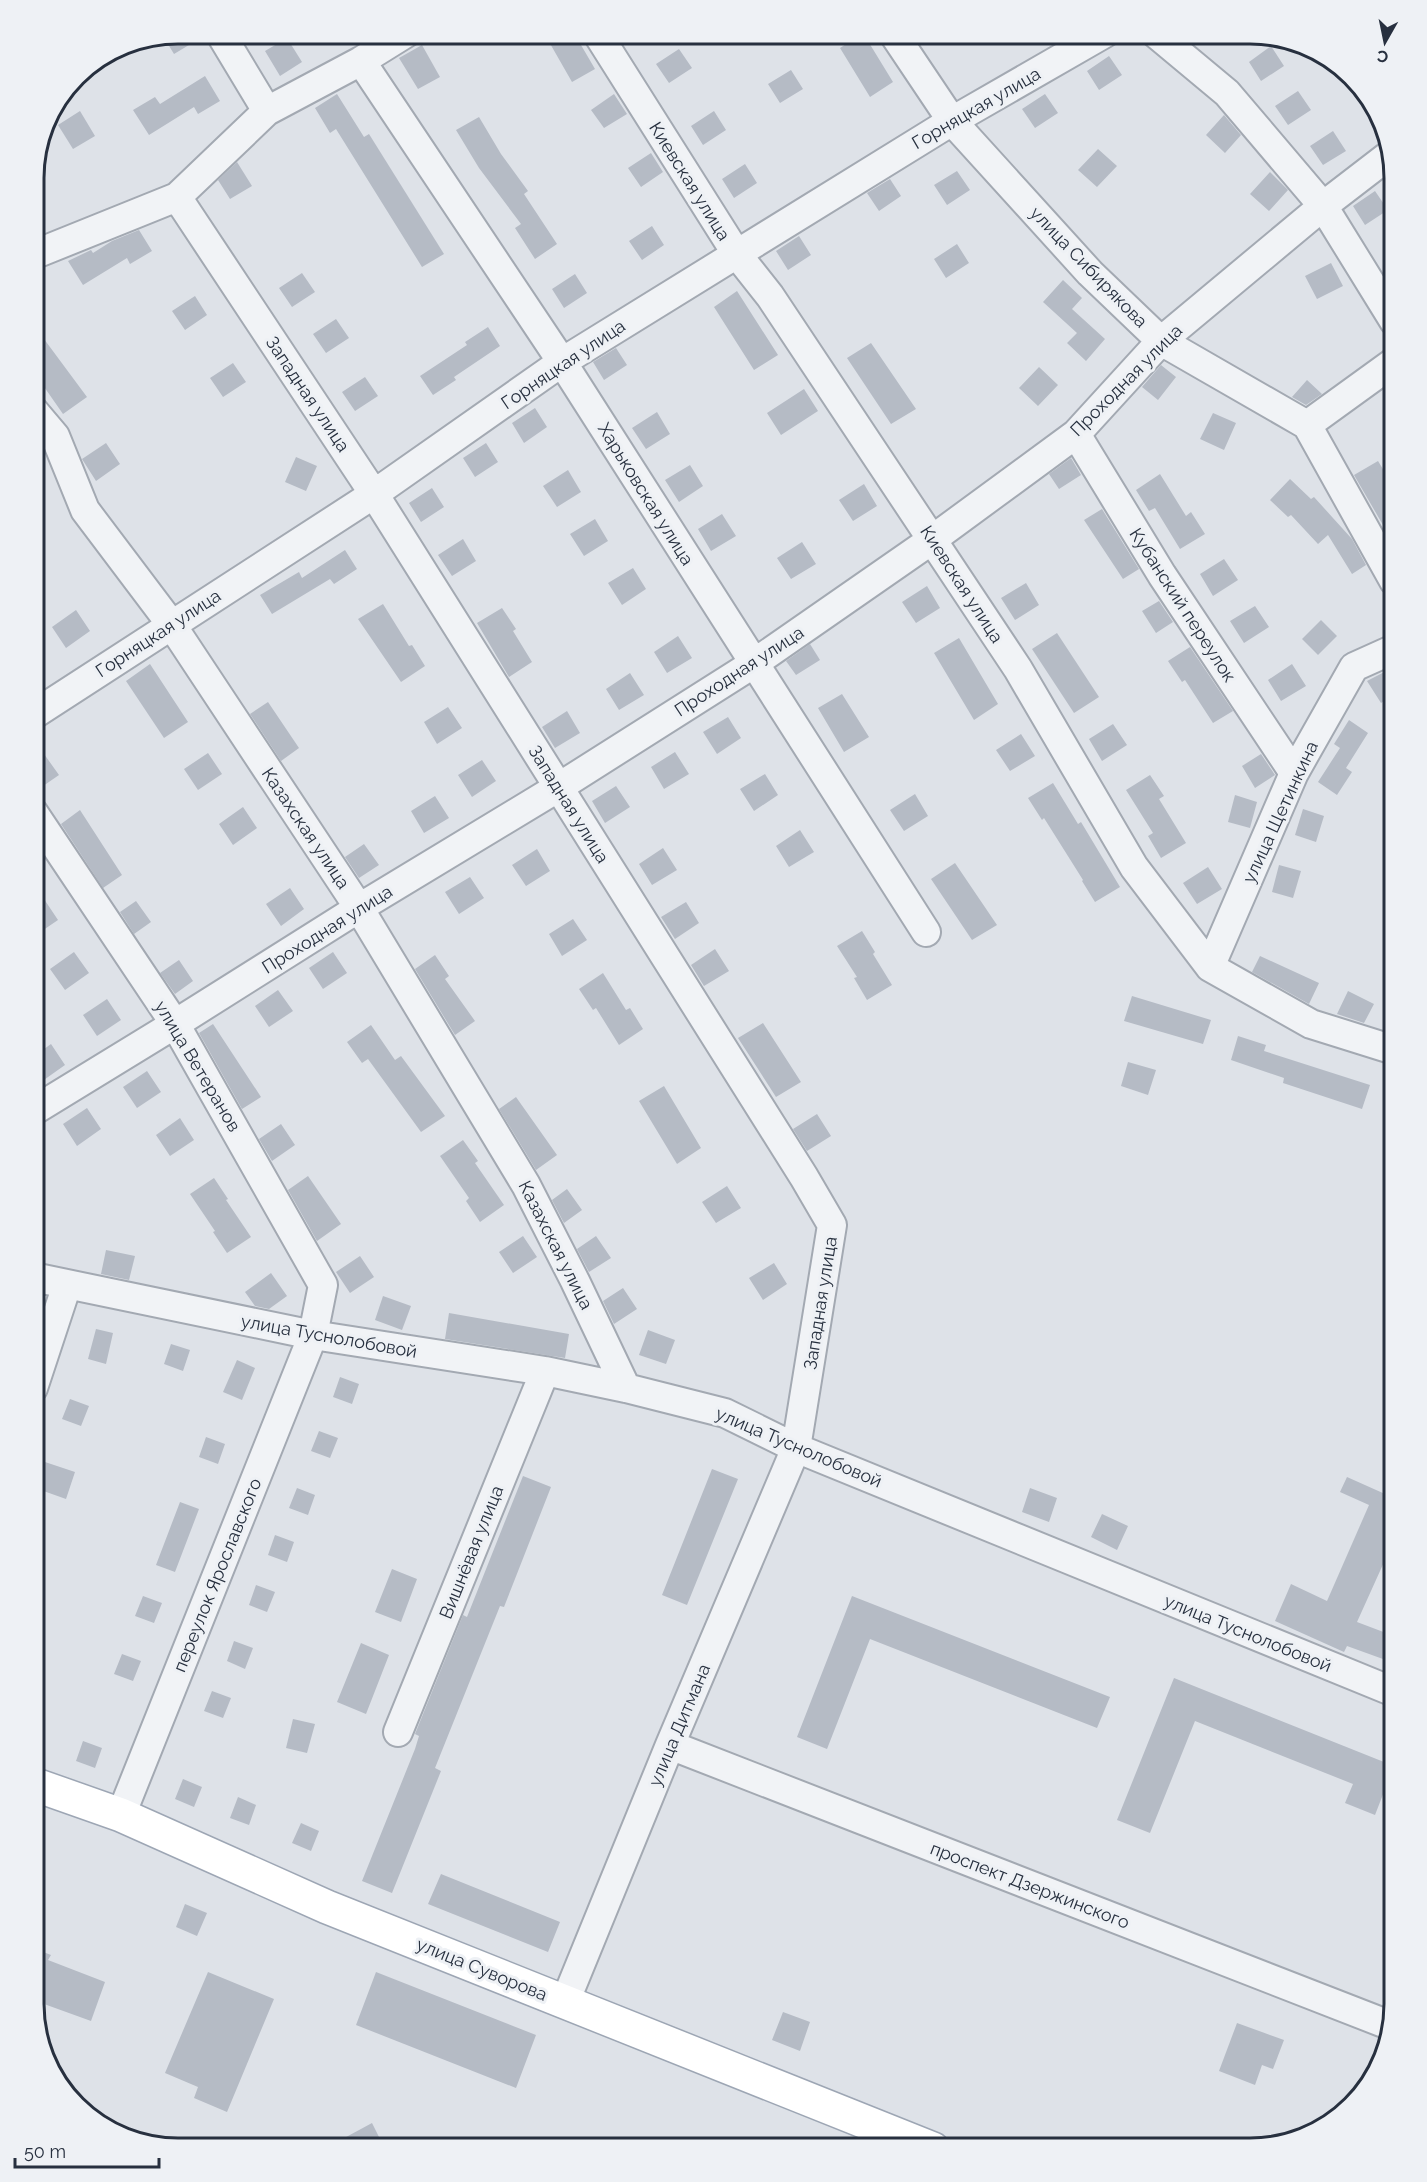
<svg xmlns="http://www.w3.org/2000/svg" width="1427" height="2182" font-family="Raleway,sans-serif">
  <rect width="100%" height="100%" fill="#dee2e8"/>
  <path fill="#b5bbc5" d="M177,33H204V36L174,54L163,36Z
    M544,33H574L595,69L572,82Z
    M863,33L893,82L870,97L840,48Z
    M287,38L302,62L280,76L265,51Z
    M422,45L440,77L418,89L399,58Z
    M1271,46L1284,66L1261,81L1249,62Z
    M679,49L692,68L669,83L656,64Z
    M1109,56L1122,75L1099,90L1087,71Z
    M791,70L803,89L780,103L768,84Z
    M205,76L220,101L198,114L194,107L149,135L133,110L155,97L160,104Z
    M1298,91L1311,110L1288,125L1275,106Z
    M337,94L364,137L369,134L444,254L422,267L336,129L330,133L315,108Z
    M614,94L627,114L604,128L591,110Z
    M1045,94L1058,113L1035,128L1022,109Z
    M80,111L95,136L73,149L58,125Z
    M714,111L726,130L703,145L691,126Z
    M1224,115L1241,135L1225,153L1206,135Z
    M479,117L501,154L528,191L524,194L557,244L535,259L515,228L521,224L479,168L456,130Z
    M1333,131L1346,151L1323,165L1310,146Z
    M1098,149L1117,166L1097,187L1078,170Z
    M651,153L663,172L641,187L628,168Z
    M237,162L252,186L230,199L218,180Z
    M745,164L757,183L734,198L722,179Z
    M957,171L970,190L947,205L934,185Z
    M1270,172L1288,190L1269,211L1250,194Z
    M890,179L901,196L879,211L867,193Z
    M1375,191L1388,210L1365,225L1353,206Z
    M652,226L664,245L642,260L629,241Z
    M139,230L152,251L130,264L127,258L83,285L68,261L91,250L93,253L112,241Z
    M799,236L811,255L788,270L776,251Z
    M957,244L969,263L946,278L934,259Z
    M1331,263L1343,286L1317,299L1305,276Z
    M302,273L315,292L292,307L279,288Z
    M575,274L587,293L564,308L552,289Z
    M1063,280L1082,298L1072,309L1105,339L1086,361L1067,343L1077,333L1043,302Z
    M737,291L778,355L754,370L714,307Z
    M195,296L207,315L185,330L172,311Z
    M336,319L349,338L326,353L313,334Z
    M488,327L500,346L454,377L456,380L433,395L420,376L467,345L465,342Z
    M44,339L87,397L63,414L33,371V346Z
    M871,343L916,409L891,424L847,358Z
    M616,348L627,365L604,380L593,362Z
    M233,363L246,382L223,397L210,378Z
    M1161,365L1176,377L1158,400L1142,387Z
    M1039,367L1058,385L1038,406L1019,388Z
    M365,377L378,396L355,411L342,392Z
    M1307,380L1322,394L1306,405L1292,397Z
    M804,389L818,411L781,435L767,413Z
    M535,408L547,427L524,443L512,423Z
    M657,412L670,434L646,449L632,428Z
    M1213,413L1236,423L1224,450L1200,439Z
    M106,443L120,464L96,481L82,459Z
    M486,443L498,462L475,477L463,458Z
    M296,457L317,466L306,491L285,482Z
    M1071,458L1081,475L1059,489L1049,474Z
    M1378,461L1394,487V544L1354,475Z
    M690,465L703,486L679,502L665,480Z
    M568,470L581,492L557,507L543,486Z
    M1160,474L1186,516L1191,512L1205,534L1180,549L1155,508L1149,511L1136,490Z
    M1290,479L1311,499L1314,497L1352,539L1366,565L1352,574L1328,535L1318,544L1291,515L1288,517L1270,500Z
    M864,484L877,506L853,521L839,500Z
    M432,488L444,507L421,522L409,503Z
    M1102,509L1139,569L1123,579L1084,520Z
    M722,514L736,536L711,551L698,529Z
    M595,519L608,541L584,556L570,534Z
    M463,539L476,561L452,576L438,555Z
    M802,542L816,564L791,579L777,558Z
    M345,550L357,569L334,584L330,579L272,614L260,595L299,572L302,578Z
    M1224,559L1238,580L1213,596L1200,574Z
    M633,568L646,589L622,605L608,583Z
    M1026,583L1039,605L1015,620L1001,598Z
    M927,586L940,608L916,623L902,602Z
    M1159,601L1173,622L1156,633L1142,611Z
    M383,604L409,646L412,645L425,666L401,682L358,619Z
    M1255,606L1269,627L1244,643L1230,621Z
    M502,608L516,629L513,631L532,662L509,677L477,623Z
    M76,610L90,631L66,648L52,627Z
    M1321,620L1337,636L1318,655L1302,639Z
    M1057,633L1099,697L1074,713L1032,649Z
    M678,636L692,658L667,673L654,652Z
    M959,638L998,704L974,720L934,653Z
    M810,644L820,660L796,675L786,661Z
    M1190,647L1233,711L1213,723L1185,680L1182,682L1168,661Z
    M150,664L188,722L164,738L126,681Z
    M1292,664L1306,686L1281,701L1268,680Z
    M1394,667V694L1381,703L1367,681Z
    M630,673L644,695L619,710L606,689Z
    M842,694L869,737L844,752L818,708Z
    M268,702L299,748L281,761L250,714Z
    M448,707L462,728L437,744L424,722Z
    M567,711L580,733L555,748L542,727Z
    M728,717L741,738L717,754L703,732Z
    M1349,720L1368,733L1346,768L1352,772L1337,795L1318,782L1340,748L1334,744Z
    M1113,724L1127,745L1102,761L1089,739Z
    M1021,734L1035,756L1010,771L996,750Z
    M675,752L689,774L664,789L651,767Z
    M208,753L222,774L198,790L184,769Z
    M44,754L59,775L33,793V762Z
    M1261,754L1275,775L1255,788L1242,766Z
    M482,760L496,781L472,797L458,775Z
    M765,774L778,795L754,811L740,789Z
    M1150,775L1164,796L1159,799L1186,843L1161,858L1148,836L1153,833L1126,790Z
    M1053,783L1078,824L1081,822L1120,887L1095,902L1082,881L1083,880L1044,818L1042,820L1028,798Z
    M616,786L630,807L605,823L592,801Z
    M915,794L928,816L904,831L890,810Z
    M1235,795L1257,802L1250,828L1228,822Z
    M435,796L449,818L424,833L411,811Z
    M243,807L257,828L233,845L219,824Z
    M1303,809L1324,816L1316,842L1295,835Z
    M80,810L122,875L103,888L61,824Z
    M800,830L814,852L789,867L776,846Z
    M364,844L379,865L359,878L345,857Z
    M663,848L677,870L652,885L639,864Z
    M537,849L550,871L526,886L512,865Z
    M955,863L997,925L972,940L931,879Z
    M1279,865L1301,871L1293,898L1272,892Z
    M1208,867L1222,889L1197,904L1183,883Z
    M470,877L484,898L459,914L445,892Z
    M290,888L304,909L281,926L266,904Z
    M44,899L58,920L33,937V906Z
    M136,901L151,922L134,934L120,912Z
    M686,902L699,923L675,939L661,917Z
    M573,919L587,940L562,956L549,934Z
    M862,931L875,952L873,954L892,985L867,1000L854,978L857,977L837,946Z
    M715,949L729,971L704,986L691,965Z
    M74,952L89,973L65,990L50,969Z
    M333,952L347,973L323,989L309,968Z
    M435,955L449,976L445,979L475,1021L455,1035L415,969Z
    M1260,956L1319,983L1309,1004L1252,972Z
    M179,960L193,981L175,994L160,973Z
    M603,973L626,1010L630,1008L643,1029L619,1045L596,1008L593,1010L579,989Z
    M278,990L293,1011L269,1027L255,1006Z
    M1348,991L1374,1004L1364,1023L1337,1014Z
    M1132,996L1211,1020L1203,1044L1124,1021Z
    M107,999L121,1020L97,1036L83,1015Z
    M763,1023L801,1082L776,1097L738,1038Z
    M213,1024L261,1097L242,1109L199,1033Z
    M371,1025L395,1060L401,1056L445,1116L421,1132L368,1059L362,1063L347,1042Z
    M1238,1036L1266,1045L1264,1051L1370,1085L1362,1109L1283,1083L1284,1078L1231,1060Z
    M51,1044L65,1065L41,1082L33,1070V1057Z
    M1128,1062L1156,1070L1148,1095L1121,1086Z
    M147,1071L161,1092L137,1108L123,1087Z
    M664,1086L701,1148L677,1164L639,1101Z
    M516,1097L557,1155L536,1170L499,1109Z
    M87,1108L101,1129L77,1146L63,1124Z
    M817,1114L831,1136L807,1151L793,1129Z
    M180,1118L194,1140L170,1156L156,1135Z
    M281,1124L295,1145L272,1161L259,1139Z
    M463,1140L478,1161L475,1163L504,1205L480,1222L466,1201L469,1198L440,1156Z
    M308,1176L341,1224L317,1241L288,1190Z
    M214,1178L228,1199L226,1200L251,1237L227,1253L213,1232L215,1231L190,1194Z
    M727,1186L741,1208L716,1223L702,1202Z
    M567,1189L582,1210L564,1223L552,1200Z
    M523,1236L537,1257L513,1273L499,1252Z
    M596,1236L611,1258L589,1272L577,1249Z
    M106,1250L135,1256L129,1280L101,1274Z
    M360,1256L374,1277L350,1293L336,1272Z
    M774,1263L787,1284L763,1300L749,1278Z
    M271,1273L287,1296L269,1309L255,1306L245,1292Z
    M623,1288L637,1309L614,1324L603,1301Z
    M383,1296L411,1306L402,1330L375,1320Z
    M449,1313L569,1334L565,1358L445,1339Z
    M96,1329L113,1333L106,1364L88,1359Z
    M648,1330L675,1340L666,1364L639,1355Z
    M171,1344L190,1350L183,1371L164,1364Z
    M237,1360L255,1368L242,1400L223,1392Z
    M340,1377L359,1384L352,1404L333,1397Z
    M70,1399L89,1406L81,1426L62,1419Z
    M319,1431L338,1438L330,1458L311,1451Z
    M206,1437L225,1444L218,1464L199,1457Z
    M45,1462L75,1472L66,1499L35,1488Z
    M712,1469L738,1479L687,1605L662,1595Z
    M523,1476L551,1487L504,1607L500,1606L435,1768L441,1771L392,1893L362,1881L415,1749L419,1736L415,1734L463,1615L467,1617Z
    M1347,1477L1394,1498V1540L1357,1622L1394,1636V1663L1347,1646L1344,1652L1275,1621L1291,1584L1327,1601L1369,1505L1340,1492Z
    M297,1488L315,1495L308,1515L289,1508Z
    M1030,1488L1057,1498L1049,1522L1022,1512Z
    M180,1502L199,1509L175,1572L156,1565Z
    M1102,1514L1128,1526L1117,1550L1091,1537Z
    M275,1535L294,1542L287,1562L268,1555Z
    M392,1569L417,1579L401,1622L375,1612Z
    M256,1585L275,1592L267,1612L249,1605Z
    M143,1596L162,1603L154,1623L135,1616Z
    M852,1596L1110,1697L1097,1728L870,1639L827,1749L797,1737Z
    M234,1641L253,1648L245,1669L227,1661Z
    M361,1643L389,1655L366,1714L337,1702Z
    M122,1654L141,1661L133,1681L114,1674Z
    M1174,1678L1394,1766L1375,1815L1345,1803L1353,1784L1195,1721L1150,1833L1117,1820Z
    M212,1691L231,1698L223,1718L204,1711Z
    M293,1719L315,1724L307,1753L286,1748Z
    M83,1741L102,1748L95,1768L76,1761Z
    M183,1779L202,1787L194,1807L175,1799Z
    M238,1797L256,1805L249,1825L230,1818Z
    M301,1823L319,1831L311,1851L292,1843Z
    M441,1874L560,1922L548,1952L428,1904Z
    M185,1904L207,1913L197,1936L176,1927Z
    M33,1948L51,1955L48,1960L105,1982L91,2021L33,2000Z
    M208,1972L274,1999L227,2112L194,2098L198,2087L165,2073Z
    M376,1972L536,2035L516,2088L356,2025Z
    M783,2012L810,2022L800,2051L772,2040Z
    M1237,2023L1284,2040L1273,2069L1262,2065L1255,2085L1219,2071Z
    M372,2123L385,2149H324Z"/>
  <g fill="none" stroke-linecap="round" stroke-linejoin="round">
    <g stroke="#a3a9b2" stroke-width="32">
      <path id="minor" d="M220,33L267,111
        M597,33L736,253L770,296L1018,669L1134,867L1210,967L1311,1024L1394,1050
        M893,33L952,121L1090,273L1161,341L1307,425L1394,581
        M1155,33L1227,93L1323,206L1394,321
        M361,61L562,362L926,932
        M177,197L374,494L804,1177L832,1225L796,1448L670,1745L565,2002
        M33,255L177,197L267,111L361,61L406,33
        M33,410L55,436L85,510L171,624L359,908L526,1185L575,1281L626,1388
        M1307,425L1394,362
        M1076,434L1162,575L1294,773
        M33,715L374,494L562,362L952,121L1105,33
        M33,812L175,1024L323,1285L313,1335L121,1815
        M1210,967L1294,773L1354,667L1394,649
        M33,1111L175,1024L359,908L559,787L753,664L933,539L1076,434L1161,341L1323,206L1388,156
        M33,1277L313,1335L545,1371L626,1388L725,1413L796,1448L1394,1692
        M33,1388L67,1285
        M398,1732L545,1371
        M670,1745L1389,2025"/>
    </g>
    <g stroke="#9da6b4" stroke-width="36">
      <path id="major" d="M33,1784L121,1815L327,1907L933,2149"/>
    </g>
    <use href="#minor" stroke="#f1f3f6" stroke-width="28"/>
    <use href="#major" stroke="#fff" stroke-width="33"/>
  </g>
  <g text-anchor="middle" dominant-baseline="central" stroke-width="6" stroke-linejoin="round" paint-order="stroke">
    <g font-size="18" fill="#27303f" stroke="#eef1f5">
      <text transform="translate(976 108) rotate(-30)">Горняцкая улица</text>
      <text transform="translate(690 181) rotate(58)">Киевская улица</text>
      <text transform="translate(1089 267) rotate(46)">улица Сибирякова</text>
      <text transform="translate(563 364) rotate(-34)">Горняцкая улица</text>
      <text transform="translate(1126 380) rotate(-45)">Проходная улица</text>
      <text transform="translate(308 394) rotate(56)">Западная улица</text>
      <text transform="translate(646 494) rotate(58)">Харьковская улица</text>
      <text transform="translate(962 584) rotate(57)">Киевская улица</text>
      <text transform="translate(1183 605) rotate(57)">Кубанский переулок</text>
      <text transform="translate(158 633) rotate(-33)">Горняцкая улица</text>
      <text transform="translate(739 671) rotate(-33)">Проходная улица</text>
      <text transform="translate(569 804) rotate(58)">Западная улица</text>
      <text transform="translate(1280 812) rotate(-65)">улица Щетинкина</text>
      <text transform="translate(306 828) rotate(56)">Казахская улица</text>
      <text transform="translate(327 929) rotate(-32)">Проходная улица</text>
      <text transform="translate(198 1066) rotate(59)">улица Ветеранов</text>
      <text transform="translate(556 1245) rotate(63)">Казахская улица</text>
      <text transform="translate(820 1303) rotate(-81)">Западная улица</text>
      <text transform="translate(329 1336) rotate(10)">улица Туснолобовой</text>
      <text transform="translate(799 1447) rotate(23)">улица Туснолобовой</text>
      <text transform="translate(471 1552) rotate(-68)">Вишнёвая улица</text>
      <text transform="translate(217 1575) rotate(-68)">переулок Ярославского</text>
      <text transform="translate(1248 1633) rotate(22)">улица Туснолобовой</text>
      <text transform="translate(679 1725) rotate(-67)">улица Дитмана</text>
      <text transform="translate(1030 1885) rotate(21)">проспект Дзержинского</text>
      <text transform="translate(482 1969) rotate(22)">улица Суворова</text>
    </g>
  </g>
  <path d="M0 0H1427V2182H0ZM178 44H1250A134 134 0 0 1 1384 178V2004A134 134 0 0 1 1250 2138H178A134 134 0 0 1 44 2004V178A134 134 0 0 1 178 44Z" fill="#eef1f5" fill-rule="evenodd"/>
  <path fill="none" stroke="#27303f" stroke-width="3" d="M178 44H1250A134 134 0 0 1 1384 178V2004A134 134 0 0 1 1250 2138H178A134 134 0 0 1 44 2004V178A134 134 0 0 1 178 44Z"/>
  <g transform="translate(1385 42) rotate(189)" stroke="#eef1f5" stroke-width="4.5" paint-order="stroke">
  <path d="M0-4.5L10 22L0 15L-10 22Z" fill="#27303f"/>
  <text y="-9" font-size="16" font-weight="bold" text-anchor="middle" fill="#27303f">С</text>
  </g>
  <path d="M15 2158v9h144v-9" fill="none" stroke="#27303f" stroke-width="3"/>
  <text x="24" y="2158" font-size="18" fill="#27303f" stroke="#eef1f5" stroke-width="4.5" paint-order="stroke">50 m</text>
</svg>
